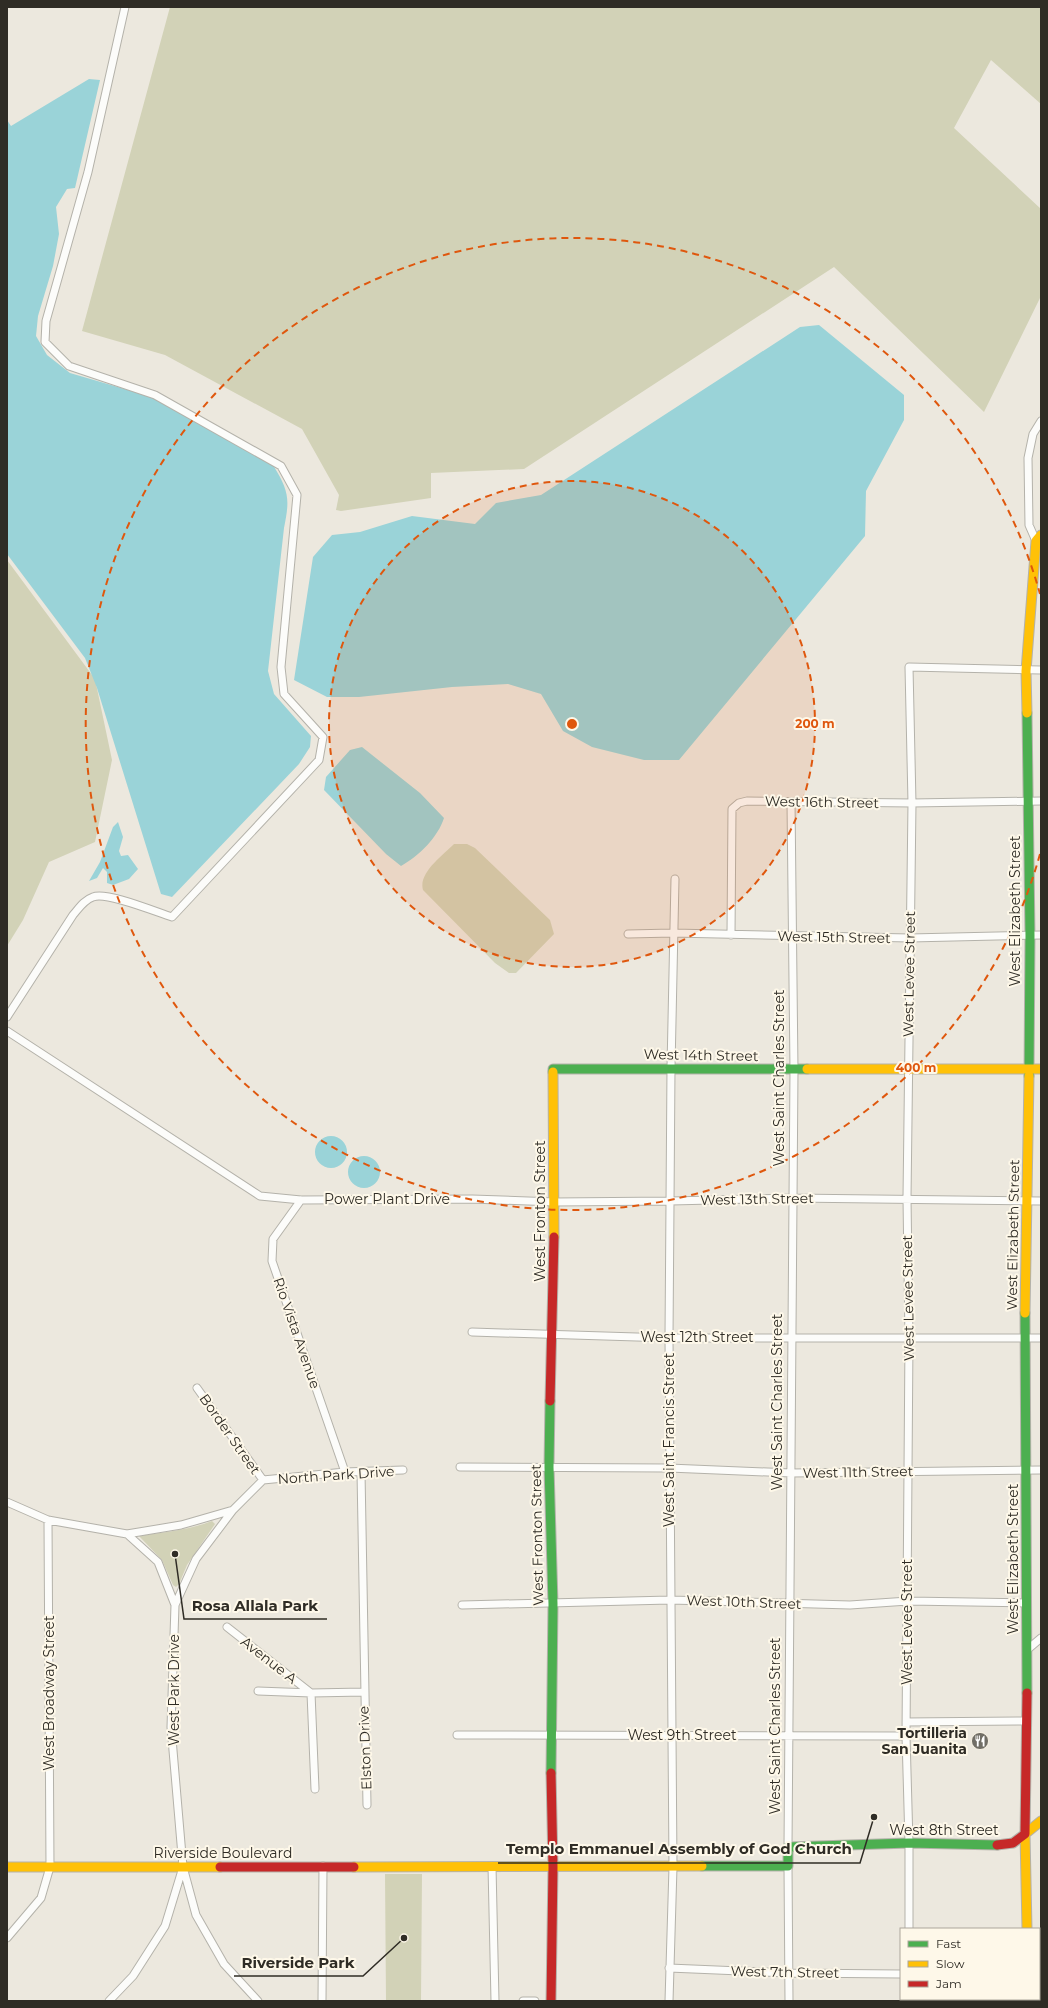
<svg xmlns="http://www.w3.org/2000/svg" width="1048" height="2008" font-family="Montserrat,sans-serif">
  <rect width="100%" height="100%" fill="#ece8de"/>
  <path fill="#d2d2b7" d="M170,7H1041V104L991,60L954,128L1041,209V296L984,412L834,267L524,469L431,473V498L341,511L336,510L339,495L302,429L165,355L82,331Z
    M7,560L95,679L112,760L95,842L49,862L23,920L7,946Z
    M454,844H467L475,848L550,920L554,934L516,973H509L495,963L423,890C418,873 443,855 454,844Z
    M212,1521L215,1524L187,1565L179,1584L176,1587L173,1585L162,1560L139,1536C164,1532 189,1530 212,1521Z
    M385,1874H422L421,2001H386Z"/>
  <path fill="#9ad3d8" d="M89,79L100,80L75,188L67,189L56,207L59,234L53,266L38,316L36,336L47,355L70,373L152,397L273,465C289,491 290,499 284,528L268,671L274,694L311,736L310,747L299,764L172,897L161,894L97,688L85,658L7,554V120L11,126Z
    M819,325L904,395V420L866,491L865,536L679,760H644L592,747L563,731L541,694L508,684L452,687L359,697H327L294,680L313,557L332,535L360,532L412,516L475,524L496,503L541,495L800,327Z
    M362,747L420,793L444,818C438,837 419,856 401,866L386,854L324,790L326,777L350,750Z
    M118,822L123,837L119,851L121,856L128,855L138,869L129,879L113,885L107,883V872L103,868L97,878L89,881L100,862L113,827Z
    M315 1152a16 16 0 1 1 32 0a16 16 0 1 1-32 0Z
    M348 1172a16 16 0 1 1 32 0a16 16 0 1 1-32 0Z"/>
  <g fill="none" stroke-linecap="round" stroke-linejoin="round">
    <g stroke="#b4b2aa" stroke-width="9">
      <path id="street" d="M1036,541L1029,525L1028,458L1033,434L1041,421
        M628,934L673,933L910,938L1041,935
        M731,935L732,809L739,803L747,801L912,803L1041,801
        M7,1017L73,915C79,908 84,900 93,897C106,891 156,912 172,917L319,760L323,737L284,694L281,667L297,495L281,466L155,395L69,366L45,342L46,321L88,172L125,7
        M7,1031L260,1196L301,1200L472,1199L555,1202L671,1201L793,1198L1041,1201
        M301,1200L273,1239L272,1261L345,1472
        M472,1332L669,1338H1041
        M197,1388L263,1480
        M460,1467L669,1468L791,1473L1041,1470
        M361,1472L367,1805
        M7,1502L48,1520L127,1534L158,1562L175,1605L171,1727L183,1867L196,1915L224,1964L258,2001
        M127,1534L181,1525L233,1510L263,1480L345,1472L403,1470
        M175,1605L196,1559L233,1510
        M462,1605L670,1600L850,1605L908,1601L1026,1603
        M227,1627L311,1693L364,1692
        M1028,1649L1041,1638
        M258,1691L311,1693L315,1789
        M906,1722L1026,1721
        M457,1735L906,1736
        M788,1847L794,1070L791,802
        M492,1866L495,2001
        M788,1866L789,2001
        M909,1929V1843L906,1736L909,1339L907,1198L912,803L909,667L1041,670
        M7,1938L41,1898L50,1867L48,1520
        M669,1968L789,1973L901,1974
        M1039,1991H1041
        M909,1999V2001
        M109,2001L133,1976L165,1926L183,1867
        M322,2001L323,1866
        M523,2001H535
        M669,2001L673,1867L669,1338L671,1068L675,879"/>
    </g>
    <g stroke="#b4b2aa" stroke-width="11">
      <path id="fast" d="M1027,713L1030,935L1029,1076
        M553,1072V1069H807
        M1025,1313L1027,1693
        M550,1401L549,1467L553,1604L551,1773
        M702,1866H788V1847L909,1843L997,1845"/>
    </g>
    <g stroke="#b4b2aa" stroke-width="11">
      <path id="slow" d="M1027,713L1026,671L1036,541L1041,535
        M807,1069H1041
        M553,1072L554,1237
        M1025,1313L1029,1076
        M7,1867H220
        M354,1867L702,1866
        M1027,1929L1025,1834L1041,1821"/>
    </g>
    <g stroke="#b4b2aa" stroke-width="11">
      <path id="jam" d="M550,1401L554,1237
        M551,1773L553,1867L551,2001
        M997,1845L1013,1843L1025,1834L1027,1693
        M220,1867H354
        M1028,1999V2001"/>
    </g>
    <use href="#street" stroke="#fcfcfa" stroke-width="7"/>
    <use href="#fast" stroke="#4caf50" stroke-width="9"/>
    <use href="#slow" stroke="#ffc107" stroke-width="9"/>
    <use href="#jam" stroke="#c62828" stroke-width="9"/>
  </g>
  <circle cx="572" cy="724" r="243" fill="#df570d" fill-opacity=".12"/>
  <g fill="none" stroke="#df570d" stroke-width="2" stroke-dasharray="7 5">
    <circle cx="572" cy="724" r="243"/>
    <path d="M1040 854A486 486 0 1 1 1040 594"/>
  </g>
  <defs>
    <g id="restaurant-disc" transform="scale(0.9)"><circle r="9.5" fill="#716e66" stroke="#fef8e9"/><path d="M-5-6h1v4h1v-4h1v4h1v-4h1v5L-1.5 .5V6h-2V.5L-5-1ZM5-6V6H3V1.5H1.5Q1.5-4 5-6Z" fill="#fff"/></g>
  </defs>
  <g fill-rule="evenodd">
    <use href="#restaurant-disc" x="980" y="1741"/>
  </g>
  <g text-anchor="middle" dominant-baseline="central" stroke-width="4" stroke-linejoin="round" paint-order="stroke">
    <g font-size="14" fill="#2f2c25" stroke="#fef8e9">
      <text transform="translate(822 802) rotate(1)">West 16th Street</text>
      <text transform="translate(1015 911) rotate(-90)">West Elizabeth Street</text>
      <text transform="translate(834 937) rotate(1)">West 15th Street</text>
      <text transform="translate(909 974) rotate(-89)">West Levee Street</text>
      <text transform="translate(701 1055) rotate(1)">West 14th Street</text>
      <text transform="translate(779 1078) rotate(-90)">West Saint Charles Street</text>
      <text x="387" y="1199">Power Plant Drive</text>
      <text transform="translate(757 1199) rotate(-1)">West 13th Street</text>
      <text transform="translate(540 1211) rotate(-90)">West Fronton Street</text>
      <text transform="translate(1013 1235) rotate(-89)">West Elizabeth Street</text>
      <text transform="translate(908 1298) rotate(-91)">West Levee Street</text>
      <text transform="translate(297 1333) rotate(71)">Rio Vista Avenue</text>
      <text x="697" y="1337">West 12th Street</text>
      <text transform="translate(777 1402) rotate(-90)">West Saint Charles Street</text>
      <text transform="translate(230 1434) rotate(55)">Border Street</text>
      <text transform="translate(669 1440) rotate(-90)">West Saint Francis Street</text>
      <text transform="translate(858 1472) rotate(-1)">West 11th Street</text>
      <text transform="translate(336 1475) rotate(-4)">North Park Drive</text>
      <text transform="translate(537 1535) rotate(-91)">West Fronton Street</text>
      <text transform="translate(1013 1559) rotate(-90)">West Elizabeth Street</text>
      <text transform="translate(744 1602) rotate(2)">West 10th Street</text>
      <text transform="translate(907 1622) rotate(-90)">West Levee Street</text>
      <text transform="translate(269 1660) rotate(38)">Avenue A</text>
      <text transform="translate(174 1690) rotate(-90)">West Park Drive</text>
      <text transform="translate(49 1693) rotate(-90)">West Broadway Street</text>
      <text transform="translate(775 1726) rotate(-90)">West Saint Charles Street</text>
      <text x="682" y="1735">West 9th Street</text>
      <text transform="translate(365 1748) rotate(-92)">Elston Drive</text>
      <text x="944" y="1830">West 8th Street</text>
      <text x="223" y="1853">Riverside Boulevard</text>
      <text transform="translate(785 1972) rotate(1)">West 7th Street</text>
    </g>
    <g font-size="14" font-weight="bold" fill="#2f2c25" stroke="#fef8e9" text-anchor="end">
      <text x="967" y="1733">Tortilleria<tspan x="967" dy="16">San Juanita</tspan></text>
    </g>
  </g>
  <circle cx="572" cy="724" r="6" fill="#df570d" stroke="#fef8e9" stroke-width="2"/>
  <g font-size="12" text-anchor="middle" font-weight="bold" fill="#df570d" stroke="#fef8e9" stroke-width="4" stroke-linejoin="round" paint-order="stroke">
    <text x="815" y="728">200 m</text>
    <text x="916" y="1072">400 m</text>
  </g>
  <path fill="none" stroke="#2f2c25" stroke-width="1.5" d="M175 1554L184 1619H327M874 1817L860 1863H498M404 1938L363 1976H234"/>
  <g fill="#2f2c25" stroke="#fef8e9" stroke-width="1.5">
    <circle cx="175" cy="1554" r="4"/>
    <circle cx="874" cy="1817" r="4"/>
    <circle cx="404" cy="1938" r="4"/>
  </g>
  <g font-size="15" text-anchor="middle" font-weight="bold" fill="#2f2c25" stroke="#fef8e9" stroke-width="4" stroke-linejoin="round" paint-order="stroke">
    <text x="255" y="1611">Rosa Allala Park</text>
    <text x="679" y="1854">Templo Emmanuel Assembly of God Church</text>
    <text x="298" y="1968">Riverside Park</text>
  </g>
  <rect width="1048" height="2008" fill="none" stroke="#2f2c25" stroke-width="16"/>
  <rect x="900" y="1928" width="140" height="72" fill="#fef8e9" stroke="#aba69b"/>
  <rect x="908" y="1941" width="20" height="6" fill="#4caf50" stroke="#aba69b"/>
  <text x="936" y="1948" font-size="12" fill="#2f2c25">Fast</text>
  <rect x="908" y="1961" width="20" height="6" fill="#ffc107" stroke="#aba69b"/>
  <text x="936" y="1968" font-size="12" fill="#2f2c25">Slow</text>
  <rect x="908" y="1981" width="20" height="6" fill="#c62828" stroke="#aba69b"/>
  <text x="936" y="1988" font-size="12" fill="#2f2c25">Jam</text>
</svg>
